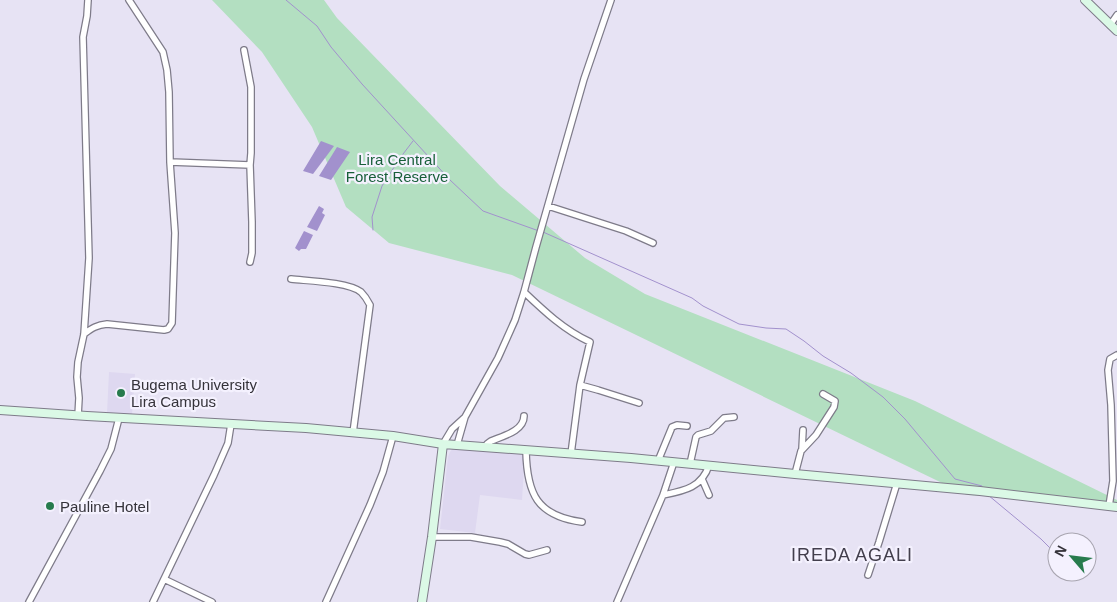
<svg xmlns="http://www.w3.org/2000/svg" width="1117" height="602" font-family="Helvetica,sans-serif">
  <rect width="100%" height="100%" fill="#e7e3f4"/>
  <path fill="#ded8f0" d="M109,372L135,374L132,415L107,413Z
    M453,448L525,451L522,500L480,495L475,533L440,529L448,457L450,452Z"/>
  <path fill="#b3dfc1" d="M212,0H324L337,18L500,186L585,258L645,294L915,401L1117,500V504L967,495L512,275L389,243L346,207L312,127L262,52Z"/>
  <path fill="#a291cd" d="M321,141L334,146L313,174L303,171Z
    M337,147L350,152L331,180L319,176Z
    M319,206L324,209L322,213L325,215L317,231L307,227Z
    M304,231L313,235L306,249H301L299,251L295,248Z"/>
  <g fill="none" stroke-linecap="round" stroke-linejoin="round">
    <path stroke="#a291cd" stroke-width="1" d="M286,0L317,26L331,47L362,84L450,180L483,211L539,231
      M373,230L372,217L382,186L400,158L413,141
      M543,232L692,298L703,306L739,324L766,328L786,329L804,341L823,356L851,373L883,397L905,419L955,479L982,486V487
      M988,495L1041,539L1057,555
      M1070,572V573"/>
    <g stroke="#7e7b89" stroke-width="8">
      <path id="street" d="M1110,25L1117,15
        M170,162L250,165L251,153V87L244,50
        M250,165L252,222V253L250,262
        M548,206L626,231L653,243
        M291,279C309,281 348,282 361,292C365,296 368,301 370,305L353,433
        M524,292C544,311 564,330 590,342L580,385L571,454
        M84,334C92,328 97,325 107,324L164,330L168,329L172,323L175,233L170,162L169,92L167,70L163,52L129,0
        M580,385L598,390L639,403
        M78,416L79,398L77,377L78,362L84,334L89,258L83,37L87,16L88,0
        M443,444L452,429L464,418
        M457,445L465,417L498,358L515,320L524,292L536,247L584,79L611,0
        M485,447L487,444L491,441C503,436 524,431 524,416
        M802,449L803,430
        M526,451C527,494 537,516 582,522
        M658,461L672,427L677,425L687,426
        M690,464L696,437L698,435L711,431L724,418L734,417
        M795,474L801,451L816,435L834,407L835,401L823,394
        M702,479L709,495
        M663,495L674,462
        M1109,506L1113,481L1111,405L1108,370L1110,359L1117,355
        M432,537H471L500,542L508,544L525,554L529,555L547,550
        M868,575L879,542L897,483
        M164,579L212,602
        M29,602L100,471L111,449L119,418
        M153,602L214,475L228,443L231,424
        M326,602L370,505L383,472L393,436
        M617,602L663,495C683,491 702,488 709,465"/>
    </g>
    <g stroke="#7e7b89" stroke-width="10">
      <path id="secondary" d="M1085,0L1117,31
        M0,410L87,416L306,428L393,436L443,444L631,458L795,474L980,491L1117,507
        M422,602L432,537L443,444"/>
    </g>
    <use href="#street" stroke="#fff" stroke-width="5.5"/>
    <use href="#secondary" stroke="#dbf9e6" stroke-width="8"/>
  </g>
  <g fill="#277b4d" stroke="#f4f1fe" stroke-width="2">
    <circle cx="121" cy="393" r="5"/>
    <circle cx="50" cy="506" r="5"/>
  </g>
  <g text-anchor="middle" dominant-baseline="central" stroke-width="4.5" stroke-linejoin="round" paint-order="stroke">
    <g font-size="15" fill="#175f39" stroke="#f4f1fe">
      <text x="397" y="159">Lira Central<tspan x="397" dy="17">Forest Reserve</tspan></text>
    </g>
    <g font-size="15" fill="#35333a" stroke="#f4f1fe" text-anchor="start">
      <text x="131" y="384">Bugema University<tspan x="131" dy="17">Lira Campus</tspan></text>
      <text x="60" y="506">Pauline Hotel</text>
    </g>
    <g font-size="18" letter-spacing="1" fill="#433f4d" stroke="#f4f1fe">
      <text x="852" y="555">IREDA AGALI</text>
    </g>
  </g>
  <g transform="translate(1072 557) rotate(298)"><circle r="24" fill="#f4f1fe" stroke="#a8a5b0"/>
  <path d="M0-4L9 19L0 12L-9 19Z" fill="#277b4d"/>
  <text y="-8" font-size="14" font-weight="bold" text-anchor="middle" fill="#35333a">N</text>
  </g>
</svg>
